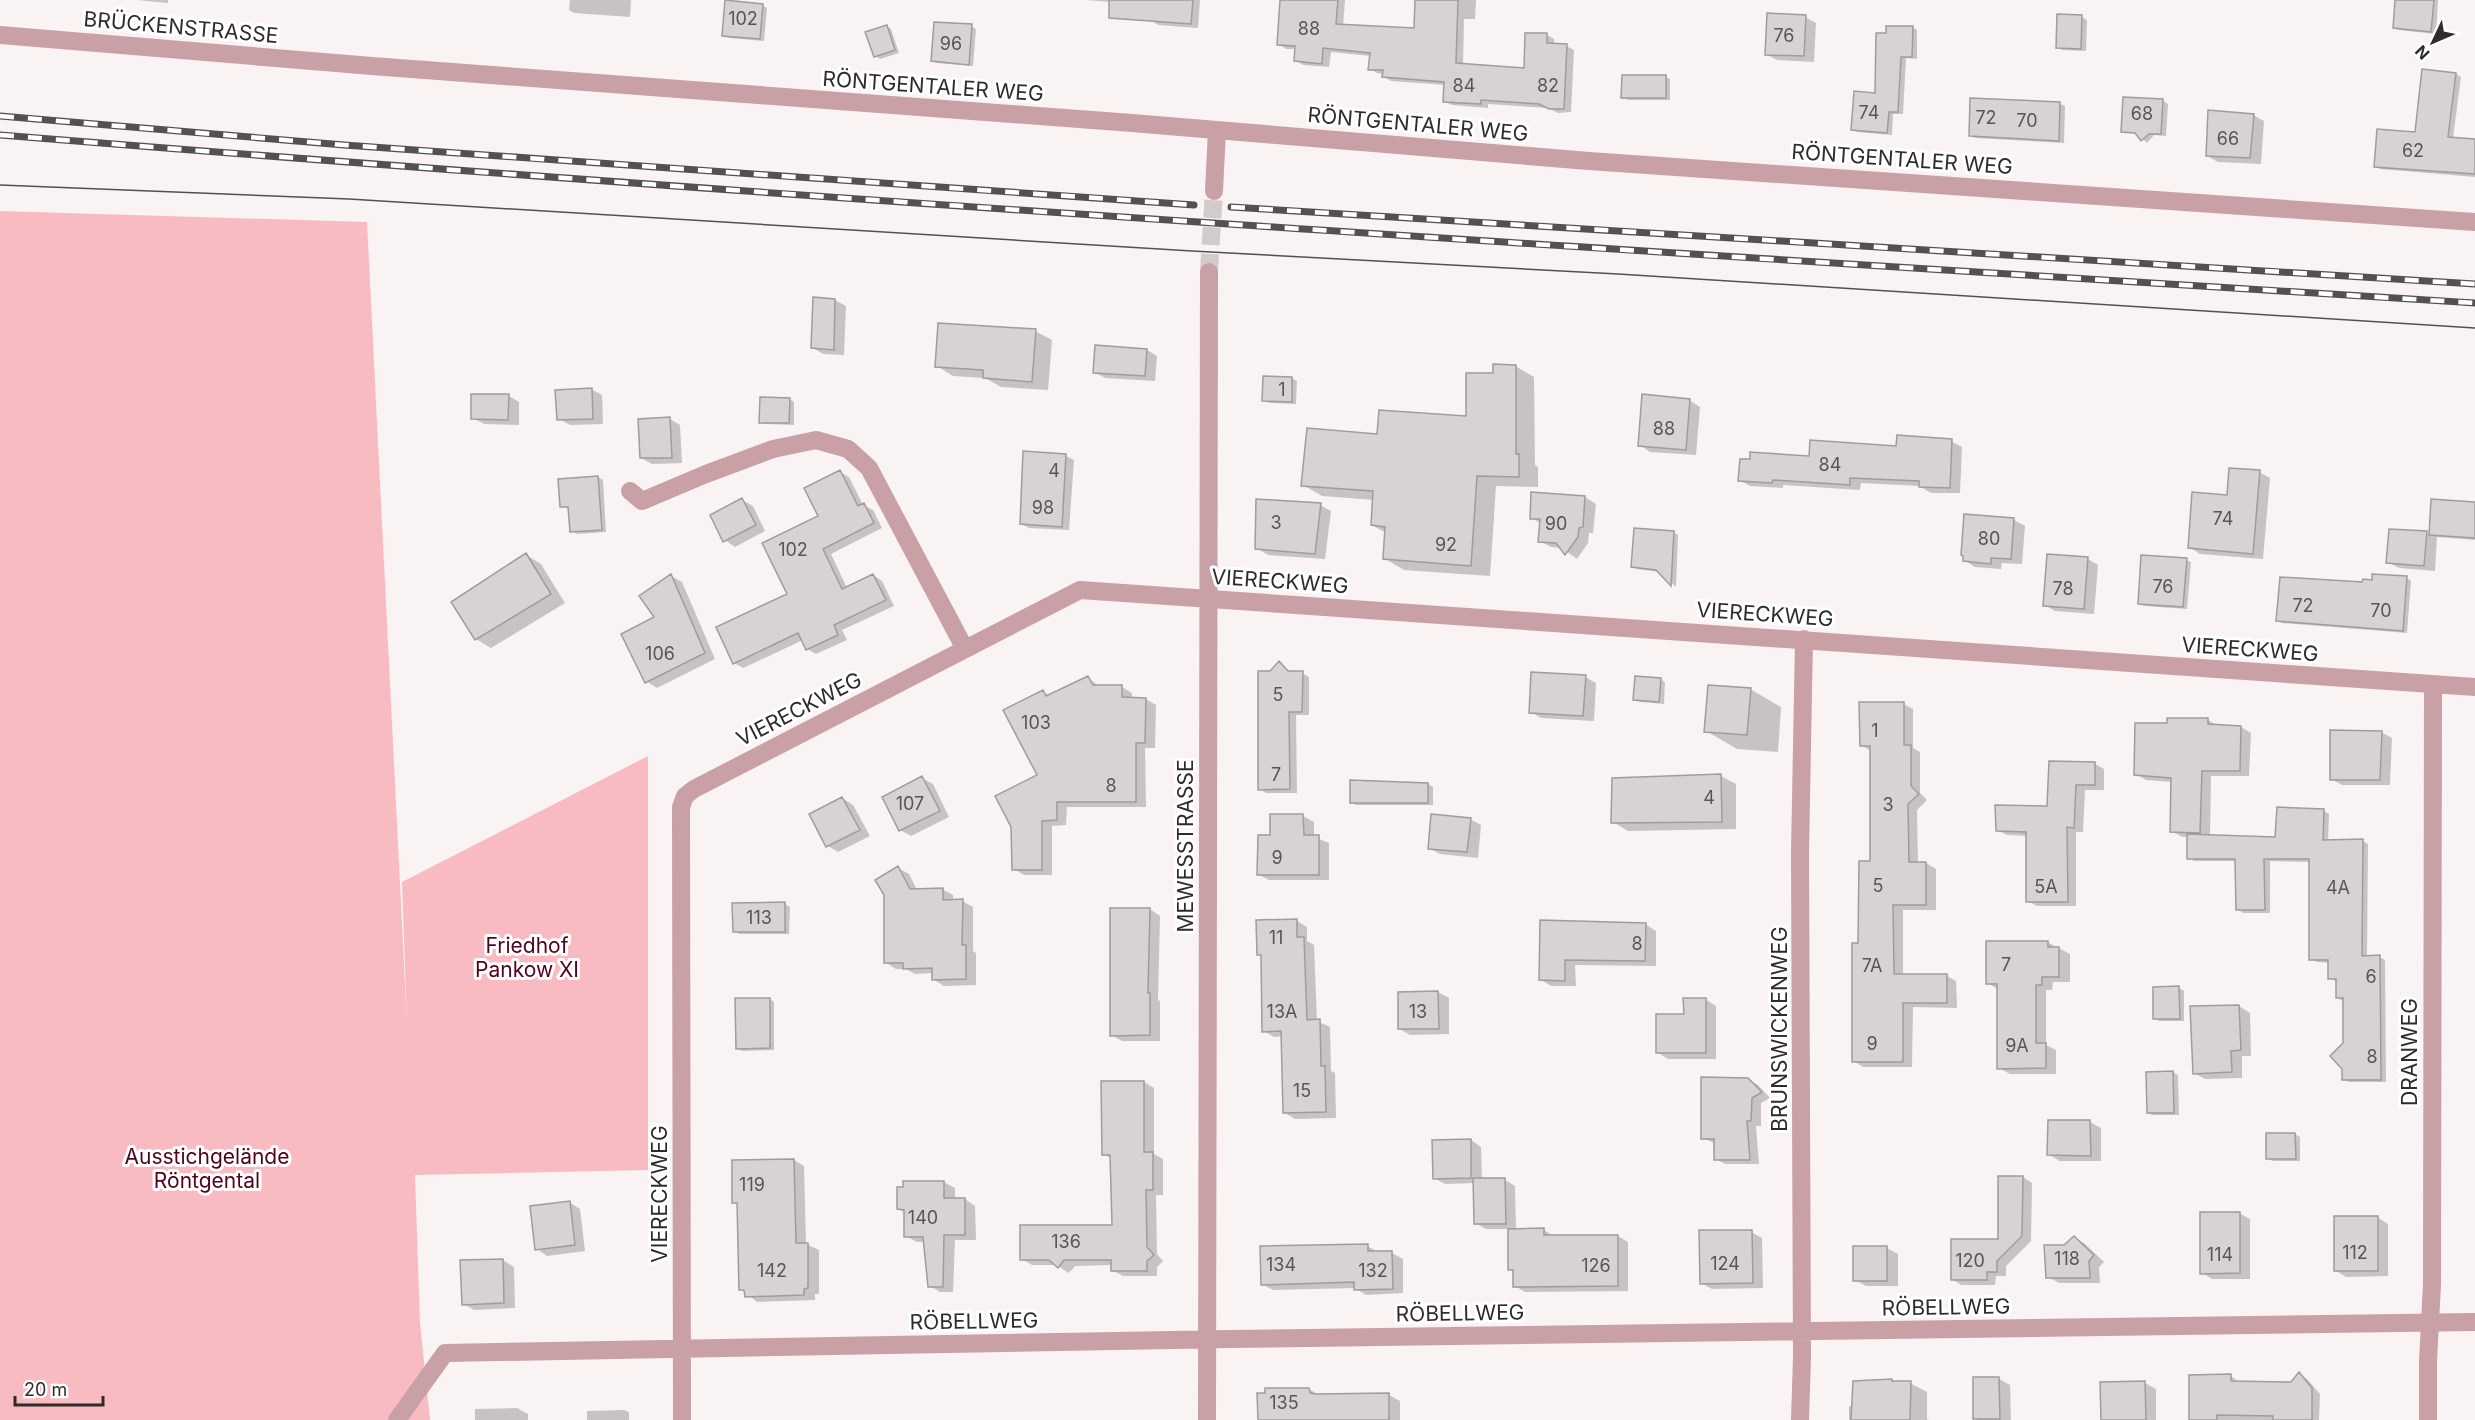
<svg xmlns="http://www.w3.org/2000/svg" width="2475" height="1420" font-family="Inter,sans-serif">
  <rect width="100%" height="100%" fill="#faf3f3"/>
  <path fill="#f9bbc2" d="M0,211L367,222L407,1024L402,882L648,756V1170L415,1175L420,1323L430,1420H0Z"/>
  <path fill="#0003" d="M137,0H168V3Z
    M570,0H631L630,17L574,13L569,10Z
    M1086,0H1200L1198,28L1158,25L1151,20L1152,5Z
    M1282,0H1345L1343,26L1415,29L1417,0H1476L1475,19H1464L1463,65L1525,69L1547,35L1554,39V45L1566,46L1574,50L1571,112L1558,113L1548,108L1488,104V108L1452,105L1444,101L1446,85L1391,81L1384,77V74L1377,73L1370,69L1371,56L1331,52L1329,67L1303,65L1296,60L1297,49H1286L1279,44Z
    M2397,0H2438L2436,34L2399,30L2395,28Z
    M762,5L767,8L764,41L729,38L724,36Z
    M1805,17L1816,23L1814,62L1777,60L1766,54Z
    M2082,17L2087,20L2086,51L2062,50L2057,47Z
    M886,26L891,29L899,53L880,59L875,56Z
    M971,26L976,29L973,66L937,63L932,61Z
    M1912,27L1917,30V59L1906,58L1903,114H1893L1892,135L1857,132L1853,130L1877,94L1887,35Z
    M2456,74L2461,77L2453,138L2475,140V177L2380,169L2376,166L2416,134Z
    M1665,77L1670,79V100H1628L1623,97Z
    M1971,99L2060,104L2065,106L2064,143L1975,138L1970,135Z
    M2125,99L2163,101L2168,104L2166,136L2154,135L2147,143L2138,134L2123,131Z
    M2253,115L2264,121L2261,164L2218,162L2207,156Z
    M835,300L846,306L844,355L823,354L813,348Z
    M1035,331L1052,340L1048,390L1001,387L985,378L953,376L937,366Z
    M1147,350L1157,356L1155,381L1105,378L1094,372Z
    M1515,366L1534,377L1535,465L1538,467V487L1496,486L1490,576L1404,570L1384,558L1386,533L1372,525L1374,500L1322,496L1303,485L1379,435L1468,418L1494,375Z
    M1292,378L1297,381L1296,404L1269,403L1264,400Z
    M591,389L602,395L603,424L570,425L559,419Z
    M509,396L519,402V425L484,424L473,418Z
    M789,399L794,402V425L765,424L760,422Z
    M1689,400L1700,407L1696,455L1650,452L1640,445Z
    M670,419L680,425L682,463L652,464L641,458Z
    M1951,441L1962,447L1960,493H1931L1919,486L1861,483L1860,490L1783,485V488L1750,486L1739,480L1810,458Z
    M1025,453L1066,456L1074,460L1069,530L1029,528L1021,524Z
    M840,472L849,477L863,505L873,510L882,528L831,554L847,588L873,575L882,581L894,606L842,630L847,640L816,654L807,649L803,640L743,668L734,663L789,595Z
    M2259,472L2270,478L2263,559L2200,554L2189,547Z
    M598,477L603,480L606,532L577,534L572,531L570,509L562,506Z
    M1585,497L1596,504L1593,533H1589L1588,543L1577,559L1562,548L1551,547L1540,541L1541,524L1532,518Z
    M742,500L753,506L765,531L735,547L725,540Z
    M2433,501L2475,504V540L2437,537L2435,571L2399,568L2388,562L2426,533L2431,535Z
    M1320,505L1331,511L1325,559L1268,555L1257,548Z
    M1965,516L2014,520L2025,526L2022,564L2002,563L2001,569L1975,567L1964,560Z
    M1673,532L1678,535L1676,587L1660,572L1637,569L1633,566Z
    M526,555L541,564L565,603L491,648L476,639Z
    M2088,559L2098,565L2094,614L2055,611L2045,605Z
    M2186,560L2191,562L2187,609L2144,606L2139,603Z
    M671,576L682,582L715,659L657,688L646,681L656,618Z
    M2407,578L2411,581L2407,633L2282,623L2277,620L2364,584Z
    M1279,663L1291,673H1302L1309,677V715H1296L1297,793H1266L1259,789L1271,673Z
    M1585,677L1596,683L1594,721L1541,718L1531,712Z
    M1088,678L1100,687H1122L1132,693V699H1146L1156,705L1155,748H1145L1146,807H1067L1066,825L1052,826V875H1024L1014,869L1039,775L1043,692L1051,696Z
    M1660,679L1665,682L1664,704L1640,702L1635,699Z
    M1750,689L1781,707L1778,752L1737,749L1706,731Z
    M1903,704L1913,709V748L1920,752V793L1927,800L1917,810L1918,863H1926L1936,869V910H1903V976H1947L1956,981L1957,1008L1913,1007L1912,1067H1863L1854,1061L1860,944L1871,863V751L1861,745Z
    M2168,719L2208,720L2218,726L2241,727L2251,733L2249,776H2211L2210,836L2276,838L2324,811L2329,814L2328,841H2363L2368,844L2367,957H2379L2385,960L2386,1082H2349L2344,1079L2343,1001L2337,998V982L2330,978V963L2317,962L2311,959V862L2270,861V913H2243L2237,909V861H2194L2189,858V837H2182L2172,831V782L2146,780L2136,774L2168,725Z
    M2381,732L2392,738L2390,785H2342L2331,779Z
    M2095,764L2104,769V790H2085L2083,832H2076V906H2037L2028,901V836L2007,835L1997,830L2048,807Z
    M1721,776L1736,784V829L1628,831L1613,822Z
    M922,778L933,784L949,817L911,836L900,830Z
    M1351,782L1428,784L1433,787V805H1356L1351,802Z
    M842,798L853,805L870,836L838,852L828,846Z
    M1303,816L1314,822V837L1329,843V880H1269L1258,874L1272,837Z
    M1470,819L1481,825L1478,858L1440,854L1429,848Z
    M898,868L909,874L917,890L942,889L953,895V901H962L973,907V951L976,953V985L944,986L933,979V973L915,974L906,969H896L885,962V895Z
    M785,904L790,907L789,934H739L735,931Z
    M1150,909L1160,916L1158,1000L1160,1001V1041H1122L1111,1035Z
    M1297,921L1307,927V941L1314,945L1317,1021L1330,1027L1331,1071L1335,1073L1336,1118L1295,1119L1285,1113L1283,1036L1274,1037L1264,1031L1262,956L1258,954Z
    M1541,922L1645,924L1656,931V966L1575,965L1576,986H1551L1541,980Z
    M2047,942L2070,954V982H2053L2052,990H2046V1045L2056,1050V1074H2010L1999,1068V990L1988,983Z
    M2179,988L2184,991V1021H2159L2154,1018Z
    M1438,992L1449,998V1034L1410,1035L1400,1029Z
    M770,999L774,1002V1050L742,1051L737,1048Z
    M1705,999L1716,1006V1059H1668L1657,1052L1685,1016Z
    M2239,1006L2250,1013L2251,1056H2242V1078L2205,1079L2194,1073Z
    M2173,1072L2178,1075L2179,1115H2152L2147,1112L2148,1073Z
    M1748,1079L1758,1085L1770,1098L1761,1103V1126H1756L1759,1164H1725L1716,1159V1144L1703,1138Z
    M1144,1082L1154,1088V1154L1163,1159V1195H1156L1157,1254L1163,1261L1157,1267V1276H1123L1112,1270V1265L1075,1266L1069,1273L1056,1265H1032L1022,1259L1113,1226L1112,1159L1103,1154Z
    M2090,1122L2101,1128V1161H2060L2049,1155Z
    M2267,1134H2295L2300,1137V1161H2273L2268,1159Z
    M1471,1140L1481,1147L1482,1179L1505,1180L1515,1186L1516,1230H1544L1555,1237L1618,1236L1628,1242V1291L1525,1292L1515,1286L1514,1272L1510,1269V1229H1486L1475,1223V1183L1445,1184L1434,1178Z
    M794,1160L804,1166L806,1244L819,1250V1294H815V1300L757,1302L741,1289L739,1205L734,1202Z
    M2023,1177L2032,1183L2031,1241L2006,1266V1276H1996L1995,1285H1961L1952,1279L2000,1240Z
    M944,1182L955,1188V1199H965L975,1206L976,1240H955L953,1292H940L930,1286L925,1242H917L906,1236L905,1213L898,1208Z
    M569,1202L580,1209L585,1251L547,1256L537,1249Z
    M2239,1213L2250,1219V1279H2212L2202,1273Z
    M2377,1217L2388,1224V1276L2346,1277L2335,1270Z
    M1751,1232L1762,1238L1763,1288L1712,1289L1701,1283Z
    M2074,1237L2085,1244L2104,1262L2099,1267L2100,1283H2059L2048,1277L2065,1246Z
    M1367,1246L1378,1252L1392,1253L1403,1259V1293L1366,1295L1355,1288L1273,1290L1262,1284Z
    M1887,1248L1898,1254V1286H1866L1855,1280Z
    M503,1260L514,1267L515,1308L474,1310L464,1304Z
    M2299,1374L2307,1379L2320,1394L2319,1420H2192L2231,1376L2239,1382L2292,1383Z
    M1999,1379L2010,1385L2011,1420H1978L1975,1418Z
    M1892,1380L1896,1383H1910L1927,1392V1419L1929,1420H1849V1406L1853,1407Z
    M2145,1383L2156,1389V1420H2103Z
    M1309,1389L1319,1395H1389L1400,1401V1420H1259Z
    M517,1408L528,1414V1420H475V1409Z
    M624,1410L629,1412V1420H587V1411Z"/>
  <path fill="#d9d2d3" stroke="#a19b9b" stroke-width="1.5" d="M725,0L763,4L760,39L722,36Z
    M1109,0H1193L1191,24L1109,18Z
    M1280,0H1338L1336,24L1414,28L1415,0H1458L1456,63L1524,68L1525,33H1547V43L1567,44L1564,109H1549L1539,104L1481,100V104L1443,102L1444,82L1382,77L1383,70H1368L1370,53L1323,48L1322,64L1294,61L1295,46L1277,45Z
    M2395,0H2434L2431,32L2393,28Z
    M1767,13L1806,15L1804,56L1765,55Z
    M2057,14L2082,15L2081,49L2056,48Z
    M934,22L972,24L969,65L931,61Z
    M887,25L895,50L874,57L865,32Z
    M1886,26H1913L1912,57H1901L1898,112H1889L1887,133L1851,130L1854,91L1875,93L1876,33H1886Z
    M2422,69L2456,73L2448,137L2475,139V174L2374,167L2377,129L2415,132Z
    M1622,75H1666V98H1621Z
    M2123,97L2163,99L2161,134H2149L2141,141L2135,133L2121,132Z
    M1970,98L2060,102L2059,141L1969,136Z
    M2208,110L2254,114L2250,158L2206,156Z
    M813,297L835,299L834,350L811,348Z
    M938,323L1036,329L1032,382L983,378V370L935,367Z
    M1095,345L1147,349L1145,376L1093,373Z
    M1493,364L1516,365V454H1519V477L1477,476L1471,566L1383,559L1385,527L1371,525L1373,491L1301,486L1307,428L1377,434L1379,410L1466,416V373H1493Z
    M1263,376L1292,377V402L1262,401Z
    M592,388L593,419L557,420L555,390Z
    M471,394H509L508,420L471,419Z
    M1642,394L1690,399L1686,450L1638,446Z
    M760,397L790,398L789,423H759Z
    M670,417L672,458H640L638,419Z
    M1897,435L1952,439L1950,488L1919,487V481L1850,478V485L1773,480L1772,483L1738,481L1740,459H1750V452L1809,456L1810,440L1896,446Z
    M1023,451L1066,454L1062,527L1020,524Z
    M2229,468L2260,470L2253,554L2188,548L2192,492L2227,495Z
    M840,470L858,506L864,503L874,523L823,549L842,589L873,574L886,600L834,625L838,635L806,650L798,633L733,664L716,627L787,594L762,543L818,516L804,488Z
    M598,476L602,530L570,532L568,507H560L558,479Z
    M1531,492L1585,496L1583,527L1579,528L1578,537L1565,555L1556,543L1538,542L1540,519H1530Z
    M742,498L756,525L723,542L710,515Z
    M1256,499L1321,503L1315,554L1255,549Z
    M2431,499L2475,502V538L2429,535Z
    M1964,514L2014,518L2011,559L1991,558V564L1963,561V556L1961,555Z
    M1634,528L1674,531L1671,586L1656,570L1631,567Z
    M2389,529L2427,531L2424,566L2386,563Z
    M526,553L551,594L475,640L451,602Z
    M2047,554L2088,557L2084,609L2043,606Z
    M2141,555L2187,558L2183,607L2138,604Z
    M671,574L705,653L645,683L621,634L654,617L639,596Z
    M2372,574L2407,576L2403,631L2276,621L2280,577L2362,582L2363,579L2372,580Z
    M1279,661L1288,671H1303L1302,712H1289L1290,789L1258,790V671H1270Z
    M1531,672L1586,675L1583,716L1529,713Z
    M1088,676L1093,685H1122V697L1146,698L1145,743H1136V802H1057V820L1042,821V870H1012L1011,827L995,796L1037,775L1003,710L1043,690L1046,696Z
    M1635,676L1661,678L1659,702L1633,700Z
    M1708,685L1751,688L1747,735L1704,732Z
    M1859,702H1904V745H1911V786L1919,794L1908,804L1909,862H1926V905H1893L1894,974H1947V1003H1903V1062H1852V943H1858L1859,861H1870V746H1860Z
    M2167,718H2208V724L2241,726L2240,771H2202L2200,833L2170,832L2171,778L2134,775L2135,723H2167Z
    M2330,730L2382,731L2380,780H2330Z
    M2049,761L2095,762V785H2076L2074,828L2067,827L2068,902H2026V832L1996,831L1995,805L2047,806Z
    M1721,774L1722,822L1611,823L1612,778Z
    M922,776L940,811L899,831L882,797Z
    M1350,780L1428,783V803H1350Z
    M842,797L860,830L826,847L809,814Z
    M2277,807L2324,809L2323,840L2363,839L2362,956L2380,955L2381,1080H2342V1069L2330,1056L2343,1043V998H2336V979H2328V960H2309V859H2264L2265,910H2236L2235,859H2187V834L2275,837Z
    M1270,814H1303L1304,835H1319V875H1257L1258,835H1270Z
    M1431,814L1471,818L1467,852L1428,849Z
    M898,866L910,889L943,888V900L963,899L962,945H966V979L932,980V968L903,969V963H884V895L875,880Z
    M785,902V932H733L732,903Z
    M1110,908H1150L1148,993H1150V1035L1110,1036Z
    M1297,919V937H1304L1307,1020L1320,1019L1321,1066H1325L1326,1112L1283,1113L1281,1031L1262,1032L1261,955H1257L1256,920Z
    M1540,920L1646,923L1645,961L1565,960V981L1539,980Z
    M1986,941H2048V947H2059V977H2042V985H2036V1043H2046V1068L1997,1069V984H1986Z
    M2179,986L2180,1019H2153V987Z
    M1438,991L1439,1029H1398V992Z
    M735,998H770V1048L736,1049Z
    M1683,998H1706V1053H1656V1014H1684Z
    M2239,1005L2241,1050L2231,1051L2232,1072L2193,1074L2190,1006Z
    M2173,1071L2174,1113H2147L2146,1072Z
    M1701,1077L1748,1078L1762,1092L1752,1098L1751,1121H1747L1750,1160H1714V1139H1701Z
    M1101,1081H1144V1152H1153V1190H1146L1147,1247L1154,1255L1147,1261V1271H1111V1260H1064L1058,1268L1049,1260H1020V1225H1112L1110,1155H1102Z
    M2048,1120H2090L2091,1156L2047,1155Z
    M2266,1133H2295L2296,1159H2266Z
    M1471,1139V1178L1433,1179L1432,1140Z
    M794,1159L796,1243H808V1288L804,1289V1295L745,1297L744,1290H739L737,1203H732V1160Z
    M1998,1176H2023L2022,1236L1997,1261V1272H1987V1280H1951V1239H1998Z
    M1473,1178H1505L1506,1224H1474Z
    M903,1181H944V1198H965V1235H944L943,1287H928L923,1237H904V1210L897,1209V1187H903Z
    M570,1201L575,1245L535,1250L530,1206Z
    M2200,1212H2240V1273L2200,1274Z
    M2334,1216H2378V1271H2334Z
    M1544,1228V1235H1618V1286L1513,1287V1270H1508V1229Z
    M1699,1230H1752L1753,1283L1700,1284Z
    M2074,1236L2094,1255L2089,1261L2090,1278H2046L2044,1245H2064Z
    M1368,1244V1251H1392L1393,1289L1354,1290V1282L1261,1285L1260,1246Z
    M1853,1246H1887V1281H1853Z
    M503,1259L504,1303L462,1305L460,1260Z
    M2299,1372L2312,1388V1420H2273V1416L2217,1415V1420H2189V1375L2231,1374V1381L2291,1382Z
    M1973,1377H1999L2000,1419H1973Z
    M1892,1379V1381H1911L1910,1420H1851L1853,1381Z
    M2145,1381L2146,1420H2101L2100,1382Z
    M1265,1388H1309L1310,1393L1316,1394L1389,1393V1420H1258L1257,1393H1265Z"/>
  <g fill="none" stroke-linecap="round" stroke-linejoin="round">
    <path stroke="#d1cbcb" stroke-width="18" stroke-dasharray="18 9" stroke-linecap="butt" d="M1209,272L1214,191"/>
    <path stroke="#c8a0a5" stroke-width="18" d="M0,35L372,66L1132,123L1589,161L2475,222
      M1214,191L1217,130
      M630,491L642,501L706,474L773,449L816,440L848,449L869,468L965,649
      M397,1420L445,1353L1229,1339L2475,1322
      M682,1420L681,807L685,796L694,789L1080,590L2475,687
      M1207,1420L1209,272
      M1800,1420L1802,1357L1800,853L1804,639
      M2428,1420V1361L2432,1284L2433,684"/>
    <path stroke="#545050" stroke-width="1.5" d="M0,185L349,199L1192,251L1618,274L2475,328"/>
    <g stroke="#545050" stroke-width="7">
      <path id="rail" d="M0,116L344,145L1194,205
        M0,135C824,201 1650,252 2475,303
        M1231,207L2475,284"/>
    </g>
    <use href="#rail" stroke="#fff" stroke-width="4.5" stroke-dasharray="14" stroke-linecap="butt"/>
  </g>
  <g text-anchor="middle" dominant-baseline="central" stroke-width="6" stroke-linejoin="round" paint-order="stroke">
    <g font-size="18" fill="#595555">
      <text x="743" y="18">102</text>
      <text x="1309" y="28">88</text>
      <text x="1784" y="35">76</text>
      <text x="951" y="43">96</text>
      <text x="1464" y="85">84</text>
      <text x="1548" y="85">82</text>
      <text x="1869" y="112">74</text>
      <text x="2142" y="113">68</text>
      <text x="1986" y="117">72</text>
      <text x="2027" y="120">70</text>
      <text x="2228" y="138">66</text>
      <text x="2413" y="150">62</text>
      <text x="1282" y="389">1</text>
      <text x="1664" y="428">88</text>
      <text x="1830" y="464">84</text>
      <text x="1054" y="470">4</text>
      <text x="1043" y="507">98</text>
      <text x="2223" y="518">74</text>
      <text x="1276" y="522">3</text>
      <text x="1556" y="523">90</text>
      <text x="1989" y="538">80</text>
      <text x="1446" y="544">92</text>
      <text x="793" y="549">102</text>
      <text x="2163" y="586">76</text>
      <text x="2063" y="588">78</text>
      <text x="2303" y="605">72</text>
      <text x="2381" y="610">70</text>
      <text x="660" y="653">106</text>
      <text x="1278" y="694">5</text>
      <text x="1036" y="722">103</text>
      <text x="1875" y="730">1</text>
      <text x="1276" y="774">7</text>
      <text x="1111" y="785">8</text>
      <text x="1709" y="797">4</text>
      <text x="910" y="803">107</text>
      <text x="1888" y="804">3</text>
      <text x="1277" y="857">9</text>
      <text x="1878" y="885">5</text>
      <text x="2046" y="886">5A</text>
      <text x="2338" y="887">4A</text>
      <text x="759" y="917">113</text>
      <text x="1276" y="937">11</text>
      <text x="1637" y="943">8</text>
      <text x="2006" y="964">7</text>
      <text x="1872" y="965">7A</text>
      <text x="2371" y="976">6</text>
      <text x="1282" y="1011">13A</text>
      <text x="1418" y="1011">13</text>
      <text x="1872" y="1043">9</text>
      <text x="2017" y="1045">9A</text>
      <text x="2372" y="1056">8</text>
      <text x="1302" y="1090">15</text>
      <text x="752" y="1184">119</text>
      <text x="923" y="1217">140</text>
      <text x="1066" y="1241">136</text>
      <text x="2355" y="1252">112</text>
      <text x="2220" y="1254">114</text>
      <text x="2067" y="1258">118</text>
      <text x="1970" y="1260">120</text>
      <text x="1725" y="1263">124</text>
      <text x="1281" y="1264">134</text>
      <text x="1596" y="1265">126</text>
      <text x="772" y="1270">142</text>
      <text x="1373" y="1270">132</text>
      <text x="1284" y="1402">135</text>
    </g>
    <g font-size="21" fill="#2e2b2b" stroke="#fff">
      <text transform="translate(181 27) rotate(5)">BRÜCKENSTRASSE</text>
      <text transform="translate(933 86) rotate(4)">RÖNTGENTALER WEG</text>
      <text transform="translate(1418 124) rotate(5)">RÖNTGENTALER WEG</text>
      <text transform="translate(1902 159) rotate(4)">RÖNTGENTALER WEG</text>
      <text transform="translate(1280 581) rotate(4)">VIERECKWEG</text>
      <text transform="translate(1765 614) rotate(4)">VIERECKWEG</text>
      <text transform="translate(2250 649) rotate(4)">VIERECKWEG</text>
      <text transform="translate(799 709) rotate(-27)">VIERECKWEG</text>
      <text transform="translate(1185 846) rotate(-90)">MEWESSTRASSE</text>
      <text transform="translate(1779 1029) rotate(-90)">BRUNSWICKENWEG</text>
      <text transform="translate(2409 1052) rotate(-90)">DRANWEG</text>
      <text transform="translate(659 1194) rotate(-90)">VIERECKWEG</text>
      <text transform="translate(1946 1307) rotate(-1)">RÖBELLWEG</text>
      <text transform="translate(1460 1313) rotate(-1)">RÖBELLWEG</text>
      <text transform="translate(974 1321) rotate(-1)">RÖBELLWEG</text>
    </g>
    <g font-size="21" fill="#52031d" stroke="#fff">
      <text x="527" y="945">Friedhof<tspan x="527" dy="24">Pankow XI</tspan></text>
      <text x="207" y="1156">Ausstichgelände<tspan x="207" dy="24">Röntgental</tspan></text>
    </g>
  </g>
  <g transform="translate(2433 42) rotate(226)" stroke="#ffffff" stroke-width="4.5" paint-order="stroke">
  <path d="M0-4.5L10 22L0 15L-10 22Z" fill="#2e2b2b"/>
  <text y="-9" font-size="16" font-weight="bold" text-anchor="middle" fill="#2e2b2b">N</text>
  </g>
  <path d="M15 1396v9h88v-9" fill="none" stroke="#2e2b2b" stroke-width="3"/>
  <text x="24" y="1396" font-size="18" fill="#2e2b2b" stroke="#ffffff" stroke-width="4.5" paint-order="stroke">20 m</text>
</svg>
